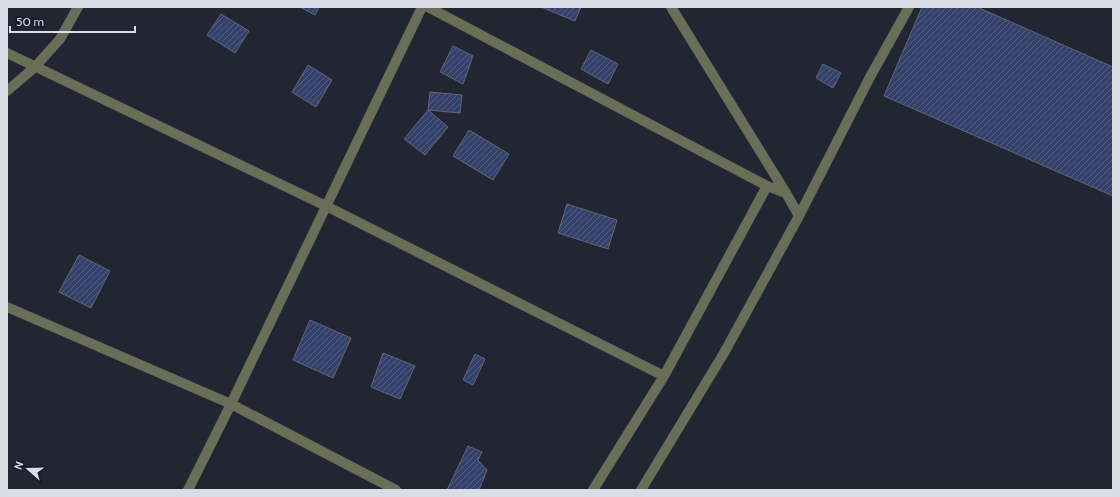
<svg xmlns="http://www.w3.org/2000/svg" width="1120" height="497" font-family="Cabin,sans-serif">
  <defs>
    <pattern id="building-hatch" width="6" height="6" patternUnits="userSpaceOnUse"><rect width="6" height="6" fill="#33416b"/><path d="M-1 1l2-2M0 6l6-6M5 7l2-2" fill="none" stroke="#505c80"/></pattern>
  </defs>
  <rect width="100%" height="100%" fill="#222632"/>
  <path fill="url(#building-hatch)" stroke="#606674" d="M300,7H319L315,15Z
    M541,7H581L575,21Z
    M922,7H977L1113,67V196L884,96Z
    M221,14L249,31L235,53L207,35Z
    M453,46L473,56L463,84L440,72Z
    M591,50L618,64L608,84L581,69Z
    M823,64L841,73L833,88L816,78Z
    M308,65L332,80L316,107L292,92Z
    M430,92L462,95L460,113L428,110Z
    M428,110L448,127L425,155L404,139Z
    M469,130L509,154L493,180L453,156Z
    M567,204L617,220L608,249L558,233Z
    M79,255L110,271L91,308L59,292Z
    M310,320L351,338L333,378L293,360Z
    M383,353L415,366L400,399L371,387Z
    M475,354L485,359L473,385L463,380Z
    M468,446L482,452L478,460L487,470L479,490H447Z"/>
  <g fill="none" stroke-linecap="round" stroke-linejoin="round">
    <path stroke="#6a6e58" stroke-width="10" d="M428,7L767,186L786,193
      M671,7L786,193L799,216
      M7,53L326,206L664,376
      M7,91L35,67L60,39L78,7
      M7,307L231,404L396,490
      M188,490L231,404L422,7
      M593,490L664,376L767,186
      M641,490L724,353L799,216L870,77L909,7"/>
  </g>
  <rect width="1120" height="497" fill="none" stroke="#dadde5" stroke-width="16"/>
  <g transform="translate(28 469) rotate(290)" stroke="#181c28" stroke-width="3" paint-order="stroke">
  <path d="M0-3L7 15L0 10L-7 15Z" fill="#dadde5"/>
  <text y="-6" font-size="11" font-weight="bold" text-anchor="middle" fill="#dadde5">N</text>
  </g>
  <path d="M10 26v6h125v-6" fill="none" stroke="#dadde5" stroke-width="2"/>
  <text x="16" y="26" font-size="12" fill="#dadde5" stroke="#181c28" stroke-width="3" paint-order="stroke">50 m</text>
</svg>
